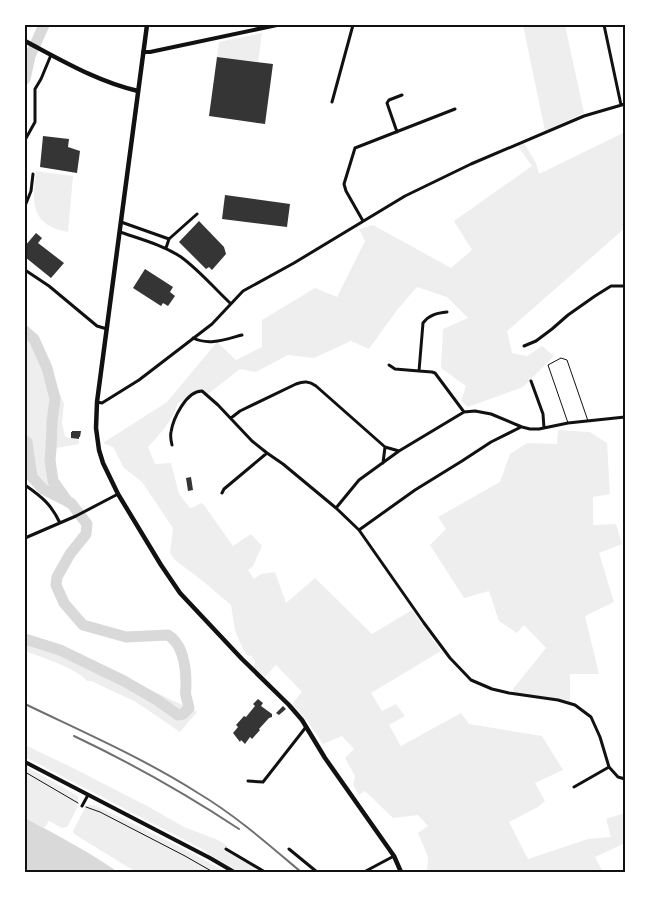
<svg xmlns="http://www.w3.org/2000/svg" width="650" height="897" font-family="'Archivo Narrow',sans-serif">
  <rect width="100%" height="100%" fill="#fff"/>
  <path fill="#eee" d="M523,25H565L584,113L545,131Z
    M262,33L258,62L217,57L219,42Z
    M625,132V228L507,331L512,353L527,356L542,346L554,356L523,387L468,407L461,401L466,386L441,368L443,329L468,318L447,297L417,287L397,310L369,349L351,341L314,358L288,355L256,372L240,369L208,394L197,391L187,400L178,402C174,419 160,434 148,447L155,464L171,463L179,494L190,508L194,507L201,503L204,505L233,546L251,534L262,546L253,566L248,570L254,579L261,574L275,572L286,603L315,578L372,634L412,610L441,651L371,693L382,711L396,704L405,716L389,725L401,746L461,713L469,724L542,736L563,770L535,783L545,801L538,807L509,822L528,859L588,839L611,837L606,819L625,813V843L595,857L603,872H427L428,857L418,833L428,826L418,815L393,818L365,791L359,795L353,785L355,776L345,758L354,749L342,736L323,744L308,722L292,704L302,692L276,665L265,677L254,667L255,660L251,656L247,655L242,647L235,630L231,605L204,582L175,560L170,553L173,528L142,482L124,468L113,447L103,443L167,402L217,342L236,360L262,347V320L315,288L337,297L365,241L359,229L373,225L451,268L472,250L454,221L532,166L518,146L524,143L536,163L539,174Z
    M36,171L73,176L68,232C30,225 32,202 36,171Z
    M25,325L35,334L41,346L64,404L62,423L65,437L79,440V444L51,449L50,460L53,481L68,502L43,489L32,477L27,443L25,442Z
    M558,430L590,432L607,443L610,494L593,497V525L616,524L622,544L599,553L614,602L585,616L599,674H570V703L514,694L513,689L546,648L524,625L517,633L499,621L489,591L464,598L430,545L446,529L438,517L500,482L510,454L527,443L557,444Z
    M25,636L62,648L197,712L180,732L136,702L91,681H87C78,669 41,657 25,651Z
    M25,745L73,768L149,807L184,827L218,840L228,846L226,849L265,872H233L210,858L206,851L25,757Z
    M25,766L78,796C80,807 72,817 67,827L62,828L49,821L44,828L25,818Z
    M90,805H94C139,826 183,848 226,872H136L74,834L73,831L86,806Z"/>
  <path fill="#d9d9d9" d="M25,818C57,835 89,852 118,872H25Z"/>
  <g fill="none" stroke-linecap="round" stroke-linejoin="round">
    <path stroke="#d9d9d9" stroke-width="11" d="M25,79L30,56L44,25
      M25,331L34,339L47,368L55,399L52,422L51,449L50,460L53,481L68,502L71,503L87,524L86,534L70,554L57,577L56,585L64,603L83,625L126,637L168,635C183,644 186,668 186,685C186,689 185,692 186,696C187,700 188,704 189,708L183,714L178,715L157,700L124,681L60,650L25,639
      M25,441L27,442L32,477L43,489L65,500"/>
  </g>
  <path fill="#353535" d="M217,57L273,64L265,124L209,116Z
    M43,136L69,139L68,147L80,151L77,173L40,167Z
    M225,195L290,204L287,227L222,219Z
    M199,221L224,247L226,254L212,270L209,267L206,269L179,242Z
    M36,233L42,238L38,243L64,263L51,278L25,257V246Z
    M145,269L173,287L170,292L175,296L168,306L163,303L161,306L133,288Z
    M72,431H81L80,437H79V439L71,438V432H72Z
    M191,477L193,490L188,491L186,478Z
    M258,699L263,703L261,706L272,714V717L269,718L259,729L260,730L252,739L250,737L245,744L241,740L240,742L233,733L238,727L236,725L244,716L246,717L255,706L253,704Z
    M283,706L286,709L279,715L276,713Z"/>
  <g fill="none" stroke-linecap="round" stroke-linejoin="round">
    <path stroke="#111" stroke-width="1" d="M25,772L78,803
      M86,807L100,812L185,856L213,872"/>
    <path stroke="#111" stroke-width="1" d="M568,423L548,365L561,358L567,360L588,421"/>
    <path stroke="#111" stroke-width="3" d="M604,25L621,105
      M332,102L353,25
      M397,132L387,103L389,100L402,95
      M25,140L35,122V89L41,79L51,55
      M25,206L31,191L33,174
      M363,221L346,191L344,184L355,148L455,109
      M121,222L169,239
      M120,232C140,239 163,245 181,257C199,270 214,288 230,303
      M166,248L169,239L197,214
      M25,270L49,286L97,326L107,329
      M193,338C210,346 226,339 242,335
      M524,346L536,341L552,329L568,315L595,296L611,286H625
      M389,365L395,369L419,371L423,323C429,315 437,313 447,312
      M419,371L432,372L435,373L464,412
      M531,381L543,414L544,428
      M97,402L102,403L139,380L212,324L243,291L294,263L405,196L471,164L584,116L625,104
      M231,418L240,411L296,384C304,381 309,381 316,386L385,447L399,451
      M172,445C171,441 170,437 171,432C173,419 186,391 202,391L218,405L252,441L267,453L283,464L336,508L359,530L424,623L450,658L471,680L492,689L509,693L558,700L575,705L591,717L600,737L609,767L618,777L625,779
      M383,463L385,447
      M25,485C42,497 51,504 60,523
      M222,493L224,489L267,453
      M336,508L359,480L399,451L464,412L475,411L491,414L522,427L530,429H539L568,423L625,417
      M359,530L415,490L462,461L491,442L521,427
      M25,538L76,516L118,494
      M248,781L263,782L306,727
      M574,787L609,767
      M82,806L88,795
      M226,849L265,872
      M289,849L317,872
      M364,872L394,856"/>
    <path stroke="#111" stroke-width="4" d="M143,52H150L277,25
      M25,762L210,858L234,872"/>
    <path stroke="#111" stroke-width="4.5" d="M25,41C61,60 98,82 138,91"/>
    <path stroke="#111" stroke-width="4.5" d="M147,25L97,402L96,428L99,450L103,463L118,494L161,565L180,593L242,659L289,705L302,720L325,758L394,856L401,872"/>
    <path stroke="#707070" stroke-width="2" d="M25,704C83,732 143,758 198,793C235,815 268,844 301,872
      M74,736C131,763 186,794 239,829"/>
  </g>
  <rect width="650" height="897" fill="none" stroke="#ffffff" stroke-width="52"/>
  <rect x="26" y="26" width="598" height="845" fill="none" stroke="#111" stroke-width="2"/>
</svg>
